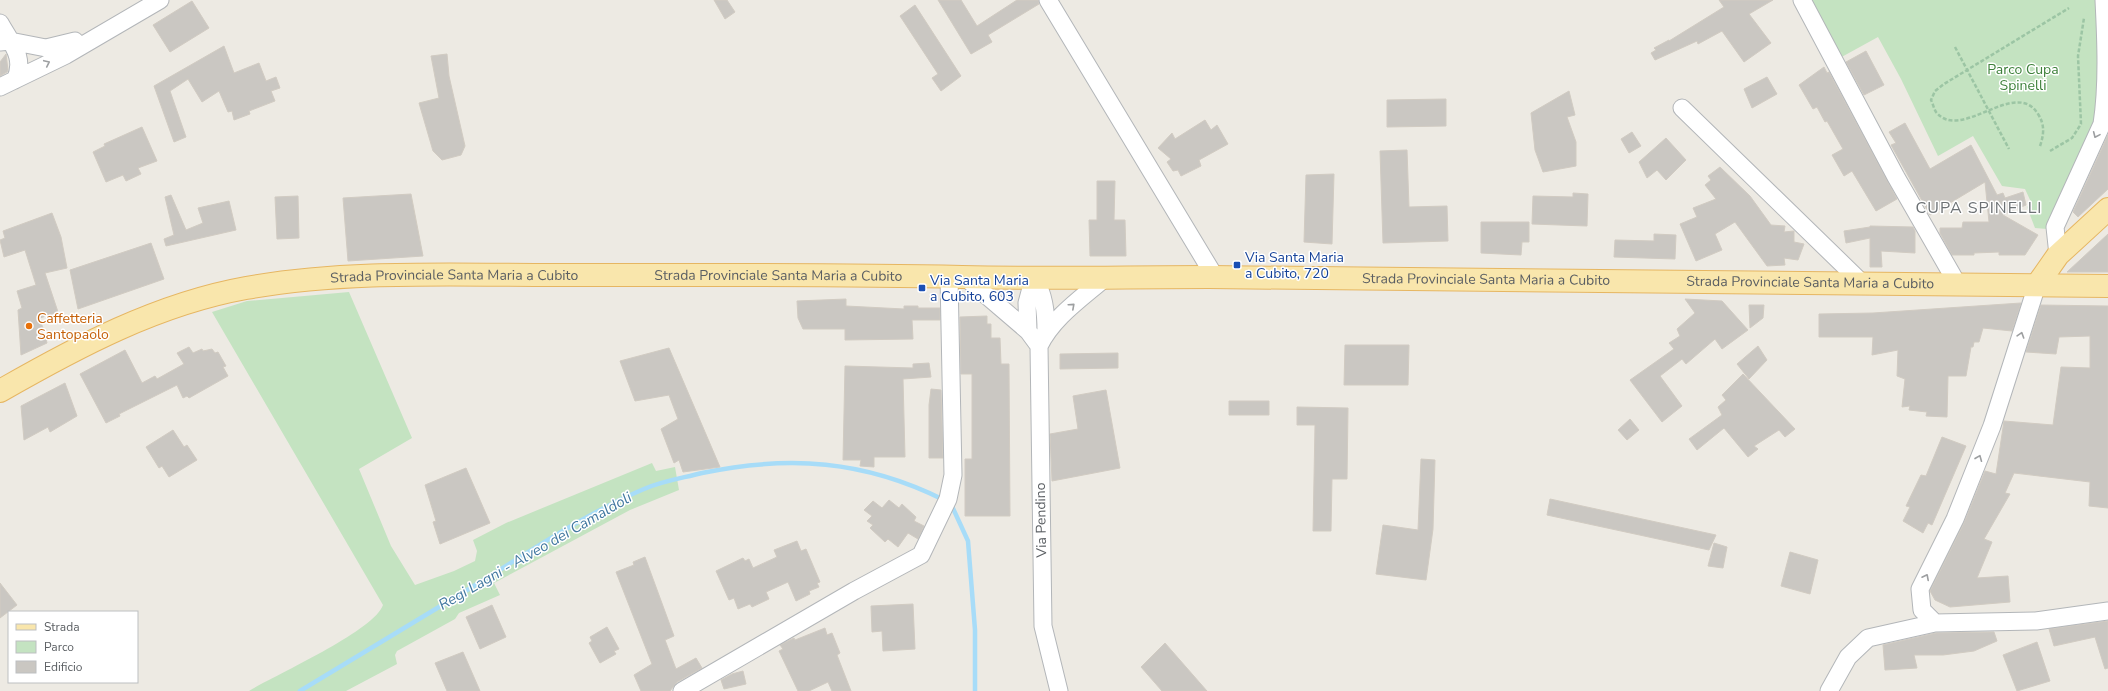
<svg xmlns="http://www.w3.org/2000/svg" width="2108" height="691" font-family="'Nunito Sans',sans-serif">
  <rect width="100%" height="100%" fill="#edeae3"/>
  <path fill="#c4e3c1" d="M1810,0H2097L2099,111L2047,229L2035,228L2027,207L2031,202L2025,189L2002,186L1973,136L1938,156L1901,79L1878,37L1838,59Z
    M349,292L412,438L359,469L391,546L415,585L454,571L475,561L477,551L473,540L506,523L652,463L656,471L675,467L679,490L630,510L494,583L500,595L459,613L455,619L397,651L395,655L397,664L346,691H249C277,674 374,631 383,605L212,312L247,301Z"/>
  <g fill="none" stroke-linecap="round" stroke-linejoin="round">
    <path stroke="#a7dcf8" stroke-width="4.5" d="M951,504L968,541L975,630V691
      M300,691C359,655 418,620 477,584C531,551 585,514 644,489C662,481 683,478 702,473C789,455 864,460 944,500"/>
  </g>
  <path fill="#cac7c2" stroke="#d1cbc2" d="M714,0H727L735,12L725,19Z
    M938,0H961L977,26L1017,0H1038L1039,4L988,35L992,42L971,54Z
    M1719,0H1773L1749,14L1771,43L1744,62L1722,31L1698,44L1697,41L1655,60L1651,53L1656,50L1654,48L1669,40V41L1724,7Z
    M192,1L209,28L170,52L153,25Z
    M915,5L961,76L941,91L932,78L938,74L900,16Z
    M224,46L234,73L259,63L266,81L276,77L280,88L271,91L275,101L249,111L250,114L234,120L232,111L228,112L219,91L202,102L188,79L170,91L186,137L174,142L154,86Z
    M1866,51L1884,85L1864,95L1846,62Z
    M6,54L8,70L7,72L0,76V62Z
    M447,54L449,76L465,146L461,155L442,160L433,151L419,103L439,98L431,56Z
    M1824,67L1827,73L1829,72L1897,199L1876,211L1852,171L1844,176L1832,155L1843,149L1827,121L1825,122L1817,107L1813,109L1799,85Z
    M1767,77L1777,94L1752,108L1744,89Z
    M1569,91L1575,115L1567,117L1576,142V166L1543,172L1535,150L1531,113Z
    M1446,99V126L1387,127V100Z
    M1205,120L1211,130L1217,125L1228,144L1199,160L1201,166L1181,176L1178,170L1173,171L1167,162L1171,159L1158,148L1172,133L1175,139Z
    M1905,123L1930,169L1971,145L1997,195L2003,193L2005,198L2023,192L2026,205L2003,215L2038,235L2025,255H1999V252L1974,253V255H1952L1940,233V228H1962L1963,222H1989L1985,182L1930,215L1891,145L1896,143L1889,132Z
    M142,127L157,161L138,168L141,174L126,181L123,175L106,182L93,152L105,146L104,144Z
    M1632,132L1641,146L1629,153L1621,139Z
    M2108,135V189L2078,217L2073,212Z
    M1666,138L1686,160L1666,180L1657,170L1647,178L1639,162Z
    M1407,150L1409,207L1447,206L1448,241L1383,243L1380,151Z
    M1720,167L1750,196L1771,225L1785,226L1784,232L1794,231V242L1804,244L1798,260L1784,258L1785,265L1767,266L1735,222L1715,234L1722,250L1696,261L1680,224L1697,217L1693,208L1716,199L1705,185L1711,180L1708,176Z
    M1334,174L1332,244L1304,242L1306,175Z
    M1097,181H1115L1114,220H1125L1126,256H1090L1089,220H1097Z
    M1573,193L1588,194L1587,226L1532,224L1533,196L1573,197Z
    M411,194L423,256L348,261L343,198Z
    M171,195L186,230L203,223L198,208L229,201L236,230L166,246L164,239L174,235L165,197Z
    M298,196L299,238L277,239L275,197Z
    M52,213L61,237L67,268L45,273L58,312L40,318L47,343L21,355L18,310L22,308L17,291L36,285L25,250L4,257L0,240L5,238L3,231Z
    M1481,222H1529V242H1522L1521,255L1481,253Z
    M1870,226L1913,227L1915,231V253L1881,251L1882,267H1870V238L1846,243L1844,231L1870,227Z
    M1654,234L1676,235L1675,259L1614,257L1615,240L1654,241Z
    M2108,234V272H2067Z
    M151,243L164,279L78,309L70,270Z
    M846,299V306L904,309V306H918V308H940V320H912L913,339L845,340V329H803L798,318L797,301Z
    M1685,299L1722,301L1748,330L1722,349L1715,339L1686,364L1682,359L1660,376L1682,406L1662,422L1630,380L1674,349L1669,343L1680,336L1677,329L1695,313Z
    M2021,303L2012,331L1983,328L1979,342H1974L1973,347H1971L1966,376H1948L1947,417L1926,416L1927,412L1909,410L1910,406L1902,407L1905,379L1897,376L1898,350L1872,355L1873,337H1819V314L1873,313Z
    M1749,305H1764L1763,318L1750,328Z
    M2041,305L2108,306V508L2089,506L2090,482L2014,473L2005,493L2010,494L1984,539L1992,542L1977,578L2008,576L2010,602L1950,607L1935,600L1930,591L1964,523L1985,471L1996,474L2004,421L2053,425L2061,367L2090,368V336L2059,337L2056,354L2026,352Z
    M987,316V324H991V338H1000L1001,364H1009L1010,516H965V459H972V374H961L960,317Z
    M1345,345H1409L1408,385H1344Z
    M1758,346L1767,360L1749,379L1737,364Z
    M189,347L193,353L202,349L203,351L212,349L215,353L218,352L226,366L223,367L228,376L189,398L187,396L183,398L177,385L119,414L120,416L106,423L80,374L125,350L142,383L155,376L157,379L184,364L177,353Z
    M669,348L720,467L683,472L679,460L674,463L661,429L678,419L669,395L635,401L620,361Z
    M1118,353V368L1060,369V354Z
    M929,363L931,377L903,379L905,457H874V467L860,466L861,460H843L845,366L913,368V364Z
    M1743,374L1795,429L1785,437L1779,430L1754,446L1758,449L1748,457L1724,428L1697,450L1689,439L1722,415L1718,407L1726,400L1722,395Z
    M65,383L77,416L50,432L48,427L24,440L21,406Z
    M931,389L941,390L943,458H929V405Z
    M1106,390L1120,468L1052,481L1050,434L1078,429L1073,396Z
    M1229,401H1269V415H1229Z
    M1297,407L1348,408L1347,479H1332L1331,531H1313L1315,425H1297Z
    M1630,419L1639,430L1627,440L1618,430Z
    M173,430L184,447L187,445L197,460L169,477L162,466L159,468L146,447Z
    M1942,437L1966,446L1932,525L1928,523L1923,533L1903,521L1910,507L1906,506L1921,475L1926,476Z
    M1421,459L1435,460L1433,529L1426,580L1376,574L1383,525L1418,530Z
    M466,468L490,523L440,544L433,522L436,521L425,485Z
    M1550,499L1716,535L1709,550L1547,515Z
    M889,500L899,508L902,504L916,517L914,521L924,526L918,539L908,533L898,547L888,539L885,542L870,528L873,525L867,521L872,516L864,510L873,501L882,508Z
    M797,541L801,551L806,549L820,582L817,583L819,587L809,591L810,594L796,601L788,582L766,592L769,599L752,607L750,604L738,609L734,598L729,600L716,571L743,558L745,561L749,559L753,568L777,557L774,550Z
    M1714,543L1727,547L1723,568L1708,566Z
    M1790,552L1818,560L1810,594L1781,586Z
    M645,557L674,636L665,640L676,669L696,658L702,668L677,682L670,691H641L634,675L652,664L616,572L634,565L633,562Z
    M0,583L17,605L0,618Z
    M913,604L915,649L883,651L882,631L872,632L871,606Z
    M492,605L506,637L480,649L466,617Z
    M2108,621V668L2105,669L2095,637L2054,646L2049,629Z
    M607,627L619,649L614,651L616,654L600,663L589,643L592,641L590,637Z
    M825,628L827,635L832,633L840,653L837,655L851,691H832L828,682L809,691H798L779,651L783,649L780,645L794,638L795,640Z
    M1994,632L1997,641L1974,651L1943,655H1914L1917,668L1885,670L1883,645L1936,633Z
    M2037,642L2050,681L2017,691L2003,655Z
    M1165,643L1207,691H1162L1141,667Z
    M463,652L480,691H447L435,663Z
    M743,671L746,684L724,689L721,680L732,674Z"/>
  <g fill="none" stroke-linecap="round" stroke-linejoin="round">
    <g stroke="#b3b6b9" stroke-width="19">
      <path id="minor" d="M1048,0L1215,277
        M1802,0L1896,177L1958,285
        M0,23C11,43 26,58 15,80
        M0,42L10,41L46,48L75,41
        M0,87L66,55L160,0
        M1682,108L1862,283
        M2058,255L2055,227L2102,124C2108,85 2106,40 2104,0
        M965,277L1028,331L1039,346
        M1034,277C1044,295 1046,311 1046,331
        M1028,331L1027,303L1034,277
        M1935,623L1922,610L1920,589L1955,519L1992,426L2037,285
        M682,691L854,591L921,555L948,499L953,475L949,277
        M1059,691L1043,626L1039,346C1053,317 1082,298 1106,277
        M1829,691L1848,657L1868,638L1935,623L2036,621L2108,611"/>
    </g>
    <g stroke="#e6b662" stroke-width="24">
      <g id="major">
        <path d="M2037,285L2058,255L2108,209"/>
        <path id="s1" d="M0,391C77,347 157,304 246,288C346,270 453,275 555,275C691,275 827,274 962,277C1044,279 1127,277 1209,277C1508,279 1808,281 2108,286"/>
      </g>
    </g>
    <path stroke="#9cc5a4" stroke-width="2.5" stroke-dasharray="4 2" stroke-linecap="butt" d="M1955,47L2009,149
      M2040,146C2044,134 2045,125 2038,114C2015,77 1961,143 1936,112C1934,109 1933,104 1931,100L1935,91L1944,84L2069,8
      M2050,151L2072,138L2081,124L2078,56L2084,18"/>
    <use href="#minor" stroke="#fff" stroke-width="17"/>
    <use href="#major" stroke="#f9e6ac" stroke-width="22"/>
  </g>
  <defs><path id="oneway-chevron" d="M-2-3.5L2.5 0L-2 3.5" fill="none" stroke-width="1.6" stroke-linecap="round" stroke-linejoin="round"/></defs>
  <g stroke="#9d9fa1">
    <use href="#oneway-chevron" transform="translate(47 63) rotate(-25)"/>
    <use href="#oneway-chevron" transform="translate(2096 135) rotate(114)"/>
    <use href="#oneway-chevron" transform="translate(1072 306) rotate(-42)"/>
    <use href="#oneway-chevron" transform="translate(2021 335) rotate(-72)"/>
    <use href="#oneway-chevron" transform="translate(1979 458) rotate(-68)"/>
    <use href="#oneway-chevron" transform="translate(1926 577) rotate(-63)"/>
  </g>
  <g fill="#1a4fb4" stroke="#fff" stroke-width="1.5">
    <rect x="1233" y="261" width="8" height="8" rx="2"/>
    <rect x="918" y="284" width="8" height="8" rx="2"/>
  </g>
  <circle fill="#e8710a" stroke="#fff" stroke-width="1.5" cx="29" cy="326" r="4"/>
  <g text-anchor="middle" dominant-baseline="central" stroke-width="3" stroke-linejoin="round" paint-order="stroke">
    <g font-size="14" fill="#3e813b" stroke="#fff">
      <text x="2023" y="69">Parco Cupa<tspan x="2023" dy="16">Spinelli</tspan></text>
    </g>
    <g font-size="14" fill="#164399" stroke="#fff" text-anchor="start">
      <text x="1245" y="257">Via Santa Maria<tspan x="1245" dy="16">a Cubito, 720</tspan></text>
      <text x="930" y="280">Via Santa Maria<tspan x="930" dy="16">a Cubito, 603</tspan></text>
    </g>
    <g font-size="14" fill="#5b5f63" stroke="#fff">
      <text stroke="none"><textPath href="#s1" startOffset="801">Strada Provinciale Santa Maria a Cubito</textPath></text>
      <text stroke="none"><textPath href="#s1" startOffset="477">Strada Provinciale Santa Maria a Cubito</textPath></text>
      <text stroke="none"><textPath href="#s1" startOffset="1509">Strada Provinciale Santa Maria a Cubito</textPath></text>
      <text stroke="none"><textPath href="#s1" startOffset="1833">Strada Provinciale Santa Maria a Cubito</textPath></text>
      <text transform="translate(1041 520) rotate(-91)">Via Pendino</text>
    </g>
    <g font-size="14" fill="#c56008" stroke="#fff" text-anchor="start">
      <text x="37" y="318">Caffetteria<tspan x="37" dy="16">Santopaolo</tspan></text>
    </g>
    <g font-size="15" font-style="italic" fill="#4379a1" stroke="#fff">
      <text transform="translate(535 551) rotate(-30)">Regi Lagni - Alveo dei Camaldoli</text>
    </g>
    <g font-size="16" letter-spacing="1" fill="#6c7174" stroke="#fff">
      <text x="1979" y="208">CUPA SPINELLI</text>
    </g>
  </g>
  <rect x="8" y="611" width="130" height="72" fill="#ffffff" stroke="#bdbfc1"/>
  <rect x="16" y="624" width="20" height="6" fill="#f9e6ac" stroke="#bdbfc1"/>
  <text x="44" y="631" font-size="12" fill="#5b5f63">Strada</text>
  <rect x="16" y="641" width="20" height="12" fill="#c4e3c1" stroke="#bdbfc1"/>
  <text x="44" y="651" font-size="12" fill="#5b5f63">Parco</text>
  <rect x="16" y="661" width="20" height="12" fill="#cac7c2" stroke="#bdbfc1"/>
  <text x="44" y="671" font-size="12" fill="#5b5f63">Edificio</text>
</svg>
